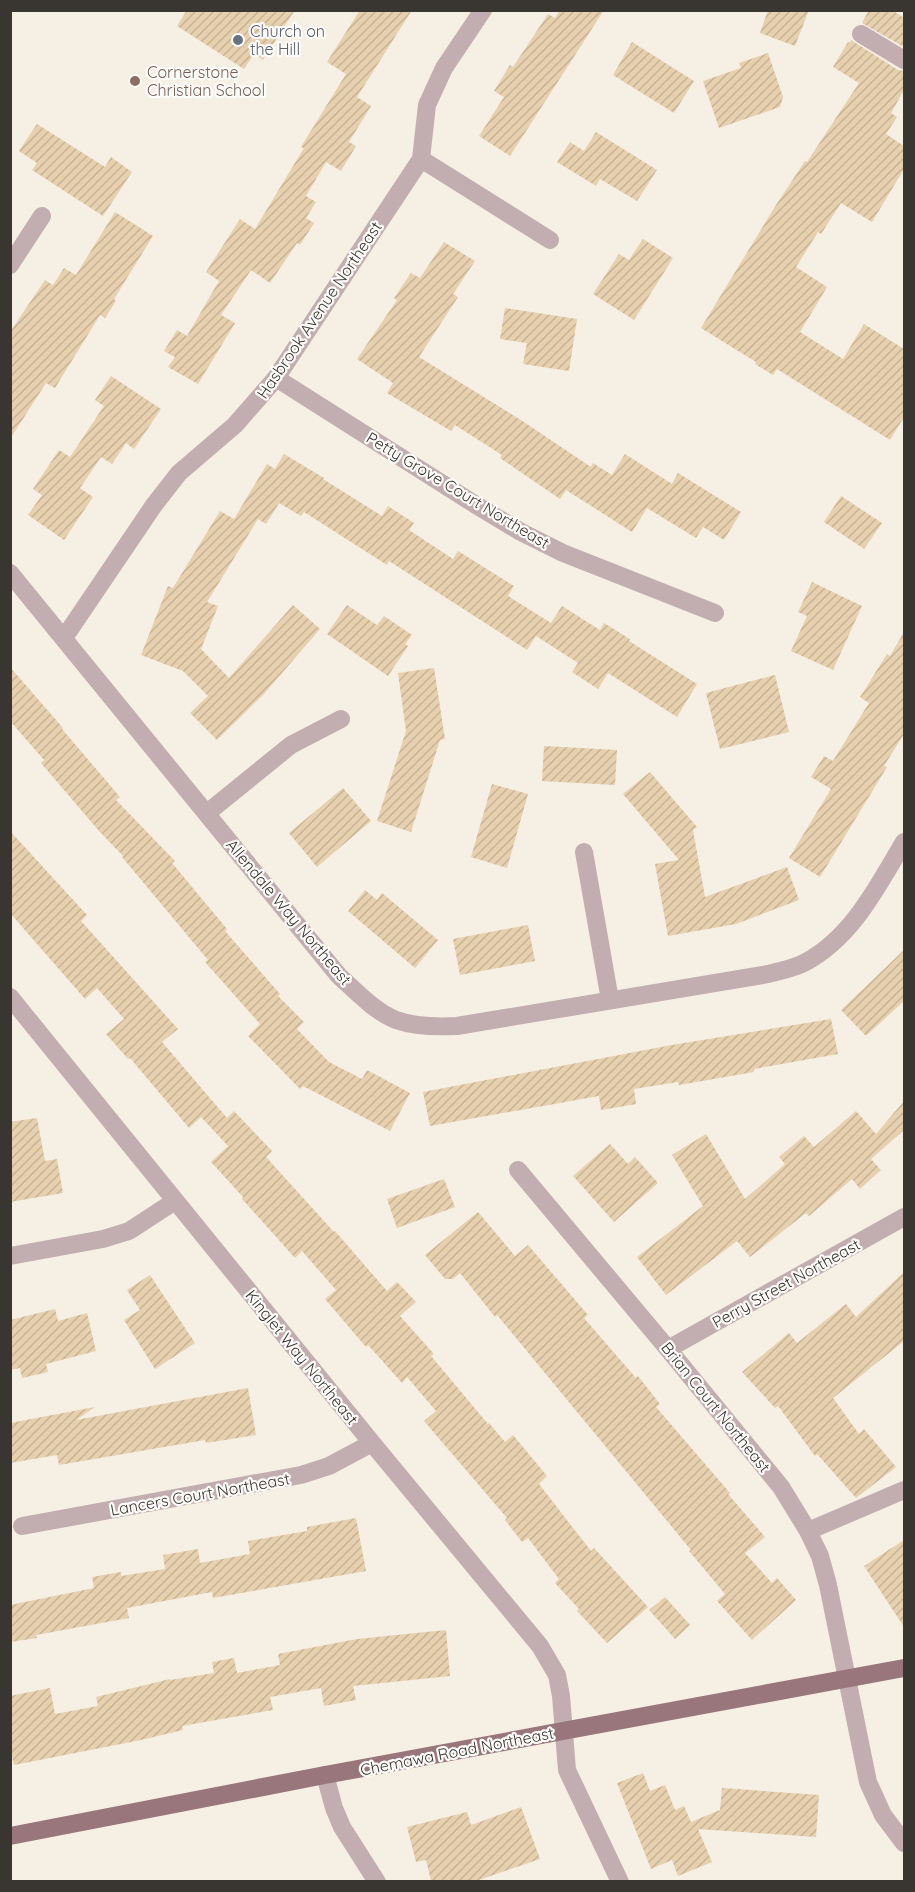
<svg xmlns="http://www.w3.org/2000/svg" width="915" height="1892" font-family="Quicksand,sans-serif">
  <defs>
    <pattern id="building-hatch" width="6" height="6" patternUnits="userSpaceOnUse" patternTransform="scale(1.5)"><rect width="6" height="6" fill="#e7d0ae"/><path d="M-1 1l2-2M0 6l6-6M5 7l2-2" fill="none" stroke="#c7b396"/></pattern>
  </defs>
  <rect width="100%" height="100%" fill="#f6efe4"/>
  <path fill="url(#building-hatch)" d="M187,10H295L263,60L254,54L244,69L177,26Z
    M360,10H412L357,97L371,106L349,142L356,146L341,171L326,162L306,196L316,202L306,218L314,223L300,245L297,243L270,283L251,270L221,315L235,323L198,384L168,367L175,357L164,351L177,330L187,336L219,281L206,272L240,219L255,229L304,148L301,147L346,74L327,62Z
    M560,10H604L510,156L479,136L504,97L494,91L510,65L513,67L548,14L555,18Z
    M768,10H809L795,46L760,33Z
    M869,10H892L904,18V47L862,23Z
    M851,40L898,70L904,71V90L891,113L897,117L886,134L904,146V169L872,222L841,203L821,234L818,232L796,267L827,287L800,332L843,359L864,324L904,349V417L890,440L777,369L773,375L755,364L756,362L701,328L776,205L805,161L807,162L859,83L833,67L848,42L850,43Z
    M632,42L694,81L674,113L613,75Z
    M768,53L783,97L780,107L719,128L703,81L741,68L739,63Z
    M37,124L105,167L111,157L132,172L103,216L32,170L37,163L19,151Z
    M596,132L657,170L637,201L600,179L596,186L557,162L570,142L584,151Z
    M115,212L153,236L114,299L116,301L105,318L100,315L55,388L46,383L10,439V332L45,280L53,285L64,268L76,275Z
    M643,239L673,258L634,320L593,294L619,254L629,260Z
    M444,242L475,261L453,294L458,297L419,357L524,422L591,467L593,463L612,475L625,454L672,484L678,473L741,512L724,540L703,527L696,538L647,508L632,532L566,490L560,499L500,458L502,455L455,425L451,431L387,393L393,383L357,359L397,300L394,298L411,273L420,278Z
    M505,308L577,319L569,371L523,364L527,343L500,339Z
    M111,376L161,409L134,449L126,443L112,464L101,457L80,488L93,497L64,540L28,515L42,495L33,489L59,450L70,457L104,406L95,400Z
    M284,454L324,478L323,479L382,516L388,506L414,523L409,530L453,559L458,551L514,586L508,596L551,623L562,606L600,630L604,623L630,639L629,641L697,684L677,717L608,673L598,689L572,672L578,663L536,636L527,650L389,561L387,565L304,512L301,516L279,503L266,524L258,519L207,602L218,606L201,649L229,678L293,605L320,629L263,695L217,740L190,713L208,696L183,671L141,655L168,586L173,588L220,511L234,519L267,464L275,469Z
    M841,496L882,523L864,549L824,522Z
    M812,582L862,606L833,670L791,651L807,616L798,612Z
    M347,605L377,625L384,616L412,635L405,644L408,646L388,676L327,634Z
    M904,632V734L884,766L887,767L820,877L789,858L831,789L811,777L824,756L833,761L869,703L860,697L887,654L890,656Z
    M10,667L63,728L62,729L120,797L116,800L175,861L172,863L227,929L225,931L280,994L278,996L304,1022L297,1029L329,1062L362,1079L367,1070L410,1093L390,1131L303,1086L300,1089L248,1036L260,1024L205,962L208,960L122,857L123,856L99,831L41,763L44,760L10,721Z
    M434,668L445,739L440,740L411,832L377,821L406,731L398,673Z
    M775,675L789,732L720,749L706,693Z
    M544,746L617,750L615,785L542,781Z
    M650,772L697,827L693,830L705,897L787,867L799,900L736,924L668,936L655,864L679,860L623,794Z
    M492,784L528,794L507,868L471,857Z
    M343,788L371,821L317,867L289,833Z
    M10,831L87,915L81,921L178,1029L162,1042L227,1118L234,1111L272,1151L266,1157L334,1232L335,1231L387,1291L397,1282L416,1302L400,1316L434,1354L431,1356L488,1424L489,1423L505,1442L513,1435L547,1476L539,1484L591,1551L594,1548L648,1607L607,1643L577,1611L579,1609L555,1583L559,1579L528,1538L522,1542L505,1520L507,1518L424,1421L436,1411L407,1377L402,1383L368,1345L366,1347L325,1299L336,1290L302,1251L295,1258L242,1199L243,1197L211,1162L228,1146L201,1117L189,1128L130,1058L128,1059L106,1034L124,1019L97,988L85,999L10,913Z
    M365,890L377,900L382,893L438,940L415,968L348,911Z
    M528,925L535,961L460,975L453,939Z
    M904,950V1001L866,1036L841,1010Z
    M831,1019L838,1054L754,1069V1072L679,1085L678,1082L634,1089L636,1104L601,1110L599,1096L430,1126L423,1092L672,1045Z
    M904,1101V1130L871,1159L881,1170L860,1189L852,1179L809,1216L806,1213L750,1257L737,1241L666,1295L637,1257L703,1206L672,1155L706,1134L745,1199L785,1164L779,1157L804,1136L814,1147L856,1111L876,1134Z
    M37,1118L45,1161L57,1159L63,1193L10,1202V1122Z
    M610,1144L628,1164L635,1157L658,1183L614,1222L573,1176Z
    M444,1179L455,1207L397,1228L387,1199Z
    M478,1212L515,1256L528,1245L588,1315L584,1318L636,1378L638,1376L660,1404L656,1407L730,1493L728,1494L765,1537L745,1553L772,1583L777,1578L796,1600L752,1640L717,1601L725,1594L689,1551L691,1550L497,1315L495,1317L460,1273L453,1279H445L425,1255Z
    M904,1272V1341L833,1398L859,1434L864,1429L896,1467L856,1498L817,1454L815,1456L778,1406L775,1408L742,1372L789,1333L797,1343L846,1304L856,1317Z
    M150,1275L195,1343L155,1369L124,1320L140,1310L127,1290Z
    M55,1309L58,1321L87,1313L96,1351L46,1364L48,1372L22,1378L20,1368L10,1370V1320Z
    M248,1388L256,1435L206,1443L205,1440L59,1465L57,1455L10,1463V1423L95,1407L76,1420Z
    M356,1518L366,1571L213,1598L212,1592L127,1608L129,1618L36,1635L37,1638L10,1642V1605L94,1588L92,1577L121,1572V1576L165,1569L163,1555L198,1549L200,1563L250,1554L248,1541L307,1531V1527Z
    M904,1540V1627L864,1566Z
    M665,1597L690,1625L675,1639L649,1610Z
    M446,1630L450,1676L353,1686L356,1700L324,1706L321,1688L270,1697L273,1710L182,1726L183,1730L141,1740L14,1765L10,1747V1696L50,1688L55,1714L98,1706L96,1697L170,1679V1680L214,1673L212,1662L234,1658L237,1673L280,1665L278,1654L357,1639Z
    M643,1773L650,1791L665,1785L675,1810L684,1806L691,1822L720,1810L722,1788L819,1795L816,1837L698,1829L712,1862L678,1876L672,1860L651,1869L617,1783Z
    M521,1807L540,1859L476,1881H431L426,1860L416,1862L407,1827L467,1812L471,1825Z"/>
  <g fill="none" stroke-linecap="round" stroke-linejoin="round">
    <path stroke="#c2aeb0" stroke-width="18" d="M861,34L904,60
      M421,159L550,240
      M10,265L42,216
      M276,378L476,505L521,532L563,553L715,613
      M10,573L339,976C356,991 374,1011 396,1020C416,1027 437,1027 457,1026L763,975C776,972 792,969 804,963C852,938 877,887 904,842
      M64,638L154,505L179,473L235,425L276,378L421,159L427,105L444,68L483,10
      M207,813L291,745L341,719
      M584,852L610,1000
      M10,997L372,1443L540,1646L557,1675L561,1696L567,1770L620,1882
      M518,1170L668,1349L781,1487L808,1531L820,1556L828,1585L868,1782L883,1815L904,1843
      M10,1256L103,1239L129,1231L175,1201
      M668,1349L904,1217
      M22,1526L301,1475L329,1466L372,1443
      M808,1531L904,1490
      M325,1775L334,1808L342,1827L377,1882"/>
    <path stroke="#99767b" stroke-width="18" d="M10,1836L325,1775L904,1668"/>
  </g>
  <circle fill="#6b7280" stroke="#fffdfb" stroke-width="2" cx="238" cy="40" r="6"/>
  <circle fill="#8d6e63" stroke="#fffdfb" stroke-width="2" cx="135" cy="81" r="6"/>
  <g text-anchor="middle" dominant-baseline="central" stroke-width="4.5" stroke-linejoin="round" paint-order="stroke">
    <g font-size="16" fill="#5b616d" stroke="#fffdfb" text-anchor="start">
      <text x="250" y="31">Church on<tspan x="250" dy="18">the Hill</tspan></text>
    </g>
    <g font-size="16" fill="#785e54" stroke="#fffdfb" text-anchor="start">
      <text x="147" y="72">Cornerstone<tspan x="147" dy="18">Christian School</tspan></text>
    </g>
    <g font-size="16" fill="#393632" stroke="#fffdfb">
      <text transform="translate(319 310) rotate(-56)">Hasbrook Avenue Northeast</text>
      <text transform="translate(458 490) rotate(31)">Petty Grove Court Northeast</text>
      <text transform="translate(289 912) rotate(50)">Allendale Way Northeast</text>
      <text transform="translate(786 1283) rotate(-29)">Perry Street Northeast</text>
      <text transform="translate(302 1357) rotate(51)">Kinglet Way Northeast</text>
      <text transform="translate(716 1407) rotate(51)">Brian Court Northeast</text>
      <text transform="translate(200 1494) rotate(-10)">Lancers Court Northeast</text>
      <text transform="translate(457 1751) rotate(-11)">Chemawa Road Northeast</text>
    </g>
  </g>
  <rect width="915" height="1892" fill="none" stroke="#393632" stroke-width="24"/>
</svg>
